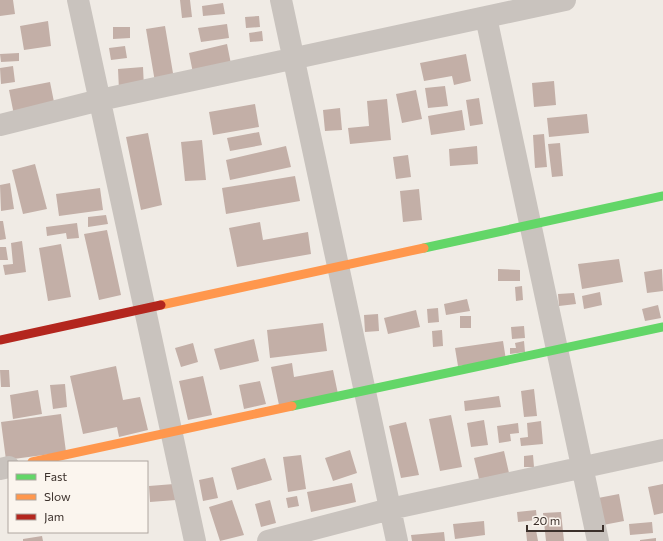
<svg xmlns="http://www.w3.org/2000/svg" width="663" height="541" font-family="Commissioner,sans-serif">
  <rect width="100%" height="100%" fill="#f0ebe5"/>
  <path fill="#c3afa7" d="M0,0H13L15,14L0,16Z
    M180,0H190L192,17L182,18Z
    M223,3L225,14L203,16L202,6Z
    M259,16L260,27L246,28L245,17Z
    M48,21L51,46L24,50L20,26Z
    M227,24L229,38L201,42L198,28Z
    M165,26L174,79L155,82L146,29Z
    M113,27H130V38L113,39Z
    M262,31L263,41L250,42L249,33Z
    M227,44L231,64L193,73L189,53Z
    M125,46L127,58L111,60L109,48Z
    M19,53V61L1,62L0,54Z
    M466,54L471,81L454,85L452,76L424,81L420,63Z
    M13,66L15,82L1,84L0,68Z
    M143,67L144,88L119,90L118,69Z
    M554,81L556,105L534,107L532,83Z
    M50,82L55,107L14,115L9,90Z
    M445,86L448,106L428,108L425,88Z
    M416,90L422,119L402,123L396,94Z
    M479,98L483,124L470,126L466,100Z
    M387,99L391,140L350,144L348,128L369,126L367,101Z
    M255,104L259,127L213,135L209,112Z
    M340,108L342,130L325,131L323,110Z
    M462,110L465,130L431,135L428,116Z
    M587,114L589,133L549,137L547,118Z
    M259,132L262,145L230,151L227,138Z
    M148,133L162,205L141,210L126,137Z
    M544,134L547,167L535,168L533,135Z
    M202,140L206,180L185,181L181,142Z
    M560,143L563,176L552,177L548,144Z
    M286,146L291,167L230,180L226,160Z
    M477,146L478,164L450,166L449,149Z
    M408,155L411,177L396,179L393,157Z
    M35,164L47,209L23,214L12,170Z
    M295,176L300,201L226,214L222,188Z
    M10,183L14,209L1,211L0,185Z
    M100,188L103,210L59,216L56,194Z
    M419,189L422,220L403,222L400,191Z
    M106,215L108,224L88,227V217Z
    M0,221H3L6,239L0,240Z
    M260,222L263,240L308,232L311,254L237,267L229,228Z
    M77,223L79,238L67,239L66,233L47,236L46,227Z
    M107,230L121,295L99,300L84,234Z
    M22,241L26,272L5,275L3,265L13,264L11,243Z
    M61,244L71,297L48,301L39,248Z
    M0,247H6L8,260H0Z
    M619,259L623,282L582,289L578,264Z
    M498,269L520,270V281H498Z
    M662,269L663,291L647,293L644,272Z
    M522,286L523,300L516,301L515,287Z
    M600,292L602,305L584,309L582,296Z
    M574,293L576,304L559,306L558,294Z
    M467,299L470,311L446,315L444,304Z
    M658,305L661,318L645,321L642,309Z
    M438,308L439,322L428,323L427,309Z
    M416,310L420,327L388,334L384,318Z
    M378,314L379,331L365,332L364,315Z
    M460,316H471V328H460Z
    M323,323L327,351L270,358L267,330Z
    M524,326L525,338L512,339L511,327Z
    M442,330L443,346L433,347L432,331Z
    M254,339L259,361L220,370L214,349Z
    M503,341L506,360L458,366L455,348Z
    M524,341L525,352L510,354V348H516L515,343Z
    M193,343L198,362L181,367L175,348Z
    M292,363L294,377L333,370L338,394L279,405L271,367Z
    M116,366L123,400L140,397L148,430L119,437L117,427L83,434L70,376Z
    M0,370H9L10,387H1Z
    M203,376L212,415L188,420L179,381Z
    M260,381L266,404L244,409L239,385Z
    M65,384L67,407L53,409L50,385Z
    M534,389L537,416L524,417L521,391Z
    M38,390L42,414L13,419L10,395Z
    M499,396L501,407L465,411L464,401Z
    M61,414L66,452L6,460L1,422Z
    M451,415L462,467L440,471L429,419Z
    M484,420L488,445L471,447L467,423Z
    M541,421L543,444L521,446L520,438L528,437L527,423Z
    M406,422L419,475L401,478L389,426Z
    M518,423L519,433L510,434L511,441L499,443L497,426Z
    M350,450L357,473L333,481L325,458Z
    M504,451L509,473L479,479L474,458Z
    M301,455L306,489L288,492L283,457Z
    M533,455L534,467H524V456Z
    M265,458L272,480L237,490L231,468Z
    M213,477L218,498L203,501L199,480Z
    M352,483L356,502L311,512L307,492Z
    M174,484L176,500L150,502L149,486Z
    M663,484V513L654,515L648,487Z
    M619,494L624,521L603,525L598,498Z
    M297,496L299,506L288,508L286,498Z
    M232,500L244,535L220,541L209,507Z
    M270,500L276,523L261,527L255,504Z
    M536,510L537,520L518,522L517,512Z
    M561,512L564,541H546L543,513Z
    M484,521L485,535L455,539L453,524Z
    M652,522L653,533L630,535L629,524Z
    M536,530L538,541H527L526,531Z
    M444,532L445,541H412L411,535Z
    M42,536L43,541H23V539Z
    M656,538V541H640V540Z"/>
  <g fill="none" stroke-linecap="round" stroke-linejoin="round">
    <path stroke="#c9c3be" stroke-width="22" d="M78,0L195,541
      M281,0L397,541
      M486,17L598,541
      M0,125L100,100L565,0
      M0,469L9,467
      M268,541L390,509L663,450"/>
    <path stroke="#63d668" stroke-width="9" d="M424,248L663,196
      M292,406L663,327"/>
    <path stroke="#ff974d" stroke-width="9" d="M161,305L424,248
      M32,462L292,406"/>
    <path stroke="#b3261e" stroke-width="9" d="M0,340L161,305"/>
  </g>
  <rect x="8" y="461" width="140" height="72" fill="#fbf5ee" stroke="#aea6a0"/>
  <rect x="16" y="474" width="20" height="6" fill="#63d668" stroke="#aea6a0"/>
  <text x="44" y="481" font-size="12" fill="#3b302b">Fast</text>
  <rect x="16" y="494" width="20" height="6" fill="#ff974d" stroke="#aea6a0"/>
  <text x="44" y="501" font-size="12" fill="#3b302b">Slow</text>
  <rect x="16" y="514" width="20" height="6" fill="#b3261e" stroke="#aea6a0"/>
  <text x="44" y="521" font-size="12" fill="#3b302b">Jam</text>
  <path d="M527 525v6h76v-6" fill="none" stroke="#3b302b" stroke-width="2"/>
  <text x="533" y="525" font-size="12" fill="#3b302b" stroke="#fbf5ee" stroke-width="3" paint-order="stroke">20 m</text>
</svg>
